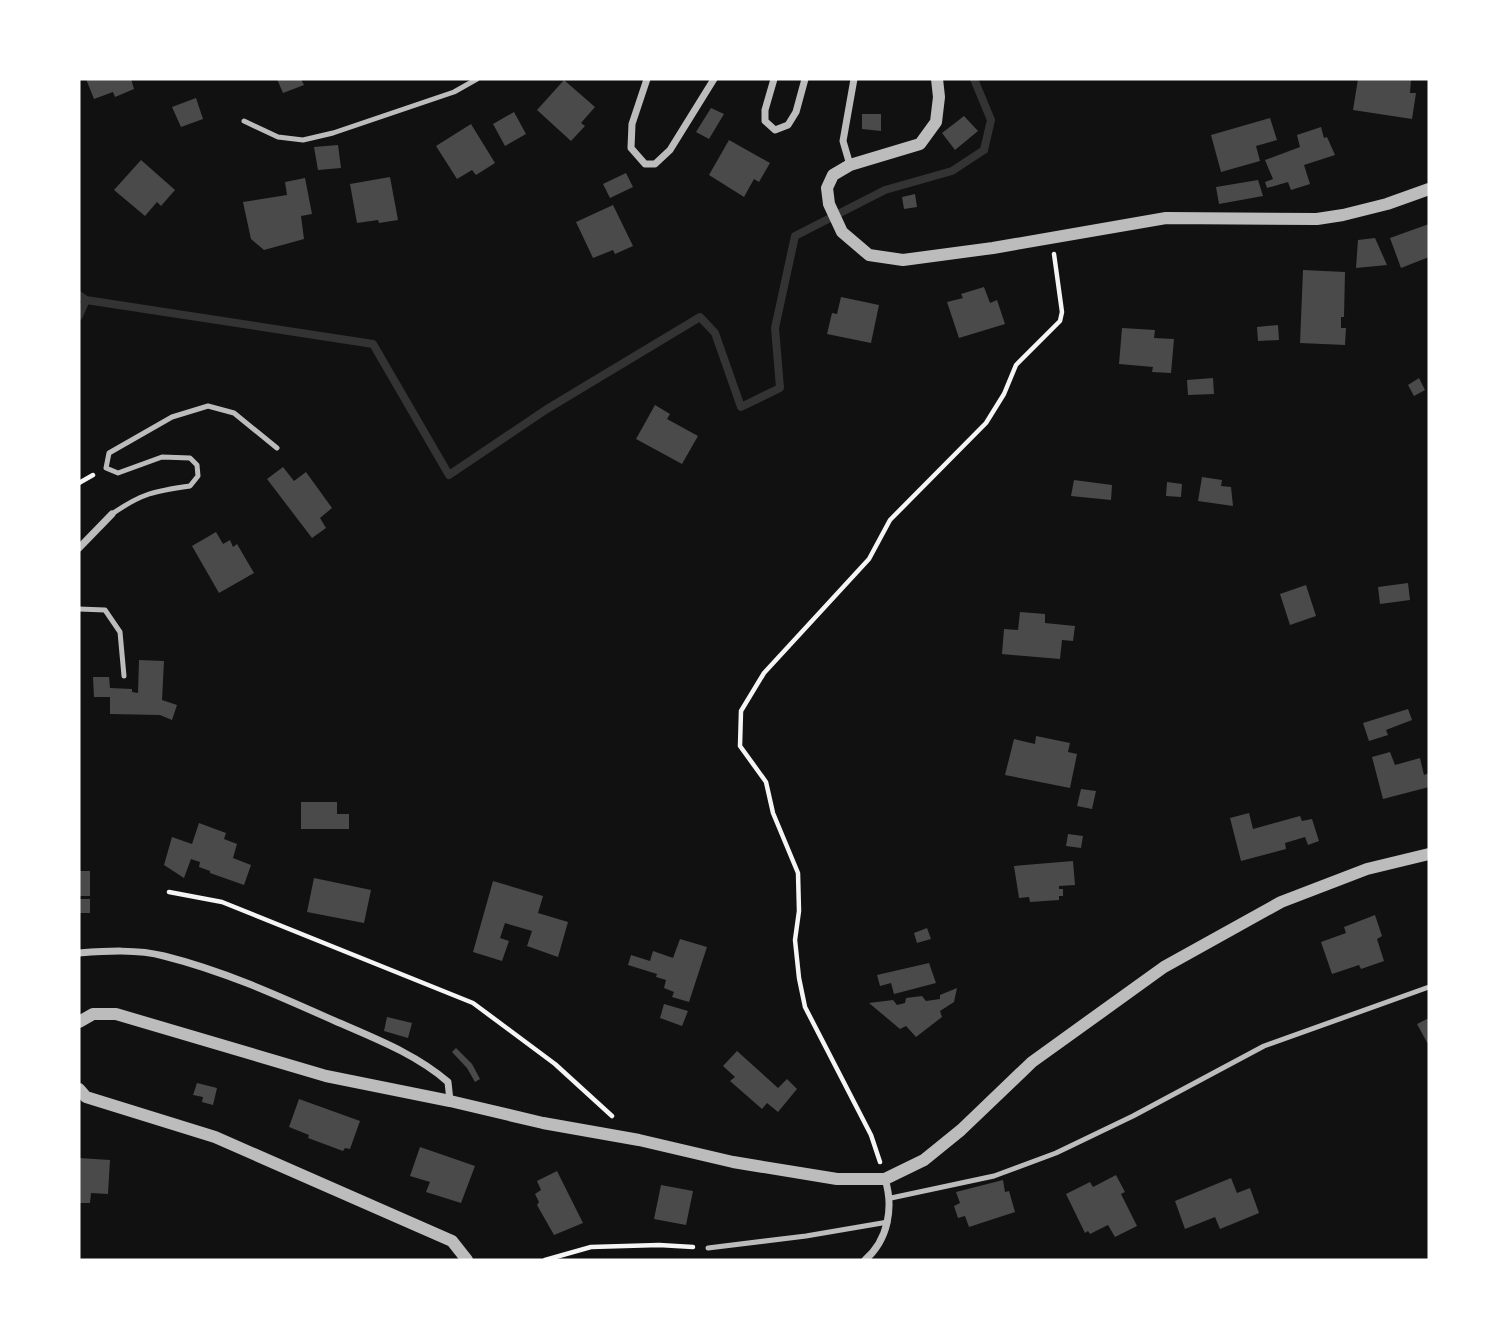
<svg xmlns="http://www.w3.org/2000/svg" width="1508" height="1339" font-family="'DM Sans',sans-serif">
  <rect width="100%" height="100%" fill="#111"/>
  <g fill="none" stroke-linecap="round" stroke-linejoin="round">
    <path stroke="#333" stroke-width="8" d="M79,295L86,300L373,344L449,475L547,409L700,317L715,333L741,407L780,388L775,328L795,236L885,190L952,171L984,150L991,120L974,79
      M79,316L86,300"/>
  </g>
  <path fill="#4a4a4a" d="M86,79H131L134,89L115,97L113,92L94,99Z
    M277,79H301L304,85L283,93Z
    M1358,79H1411L1410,93H1416L1412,119L1353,110Z
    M564,80L595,107L581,123L585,126L571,141L537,110Z
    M196,98L203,119L181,127L172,107Z
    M711,108L724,114L709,139L696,132Z
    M514,112L526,134L505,146L493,124Z
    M862,114H881V131L862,129Z
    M964,116L978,131L955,150L942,133Z
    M1270,118L1277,140L1256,146L1260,161L1221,172L1211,135Z
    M471,124L495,163L476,175L472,170L457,179L436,146Z
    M1321,127L1324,138L1327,137L1335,155L1304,165L1310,184L1291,190L1288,182L1267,188L1265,182L1273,179L1265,160L1300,147L1297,135Z
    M729,140L770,163L759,182L754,179L744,197L709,175Z
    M338,145L341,168L318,170L314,147Z
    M141,160L175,190L161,206L157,202L145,216L114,190Z
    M626,173L633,187L610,198L603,184Z
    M390,177L398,220L379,223L378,220L357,223L350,184Z
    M305,178L312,214L301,216L304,239L264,250L251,239L243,202L287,195L285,182Z
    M1258,180L1263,196L1219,204L1216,187Z
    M915,194L917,207L904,209L902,197Z
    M613,205L633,246L615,254L613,250L593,258L576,222Z
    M1429,224V257L1401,268L1390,238Z
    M1375,238L1387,265L1356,268L1358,240Z
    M1303,270L1345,272L1344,317H1341V328H1346L1345,345L1300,343Z
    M984,287L990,303L997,300L1005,324L959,338L947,302L963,298L961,294Z
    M841,297L879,305L871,343L827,334L832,313L837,314Z
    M1278,325L1279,340L1258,341L1257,327Z
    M1122,328L1155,330L1154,338L1174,339L1171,373L1152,372L1153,367L1119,364Z
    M1213,378L1214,394L1188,395L1187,380Z
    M1419,378L1425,390L1414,396L1408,385Z
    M655,405L670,414L667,419L698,436L682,464L636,439Z
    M283,467L294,481L306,472L332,508L320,518L326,528L312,538L267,479Z
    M1202,477L1222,480L1221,486L1231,487L1233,506L1198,501Z
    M1074,480L1112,485L1111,500L1071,496Z
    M1167,482L1182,484L1181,497L1166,496Z
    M216,532L223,544L230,540L233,547L237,544L254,573L219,593L192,546Z
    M1408,583L1410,600L1380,604L1378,587Z
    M1306,585L1316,616L1290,625L1280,594Z
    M1020,612L1045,614V623L1075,626L1073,641L1062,640L1060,659L1002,654L1004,629L1018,630Z
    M139,660L164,661L162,700L177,705L172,720L160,715L110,714V697H94L93,677H109L110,688L132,689V692L138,693Z
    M1408,709L1412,720L1386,730L1388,735L1369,741L1363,723Z
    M1036,736L1070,743L1068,752L1077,754L1070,788L1005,775L1014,739L1035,744Z
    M1390,752L1395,765L1420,758L1424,775L1429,773V787L1383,799L1372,757Z
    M1081,789L1096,791L1092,809L1077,806Z
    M301,802H337V814H349V829H301Z
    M1249,813L1253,829L1300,816L1302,821L1312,819L1319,841L1308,845L1305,837L1285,843L1286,849L1241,861L1230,818Z
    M199,823L226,833L224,839L237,844L233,858L251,865L244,885L210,873V871L199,867L200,862L191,859L184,878L164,865L172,837L192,844Z
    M1068,834L1083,836L1081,848L1066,846Z
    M1073,861L1075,885L1059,886V889H1063V896H1059V900L1030,902L1029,897L1019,898L1014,866Z
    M79,871H90V896H79Z
    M314,878L371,890L364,923L307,912Z
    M493,881L543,896L538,913L568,922L558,957L527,946L532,931L505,923L500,938L509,941L502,961L473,952Z
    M79,899H90V913H79Z
    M1375,915L1382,936L1377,939L1384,961L1361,969L1359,965L1332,974L1321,942L1346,933L1344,927Z
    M927,928L931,939L917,943L914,933Z
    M680,939L707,947L689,1002L672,997L674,992L664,988L666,980L656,977L657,974L628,965L631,955L650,961L653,951L673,958Z
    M929,963L936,983L894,994L891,983L880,986L877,975Z
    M957,988L954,1002L940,1011L942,1017L916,1037L906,1026L900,1029L869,1003L893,1000L897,1005L905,1003L906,998L922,996L926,1001L940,999V995Z
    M664,1004L688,1011L682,1026L660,1018Z
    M387,1017L412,1023L408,1038L384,1031Z
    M1429,1018V1046L1417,1024Z
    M456,1048L472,1064L480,1079L475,1082L467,1068L452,1052Z
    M737,1051L778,1088L787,1079L797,1089L778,1112L767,1103L762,1109L730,1081L735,1077L723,1066Z
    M197,1083L217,1088L213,1105L202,1102L203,1097L193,1095Z
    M299,1099L360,1121L350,1149L345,1148L343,1151L308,1138L309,1135L289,1127Z
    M420,1147L475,1166L461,1203L426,1192L430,1182L410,1176Z
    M79,1158L110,1160L108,1194L91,1193L90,1203H79Z
    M557,1171L583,1223L554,1235L537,1205L539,1202L535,1194L541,1190L537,1181Z
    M1116,1175L1125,1192L1121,1194L1137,1226L1115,1237L1108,1225L1090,1234L1088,1231L1085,1233L1066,1194L1090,1182L1093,1187Z
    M1231,1178L1237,1193L1250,1188L1259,1213L1220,1229L1215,1217L1185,1229L1175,1201Z
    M1003,1180L1005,1192L1009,1191L1015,1212L969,1227L965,1216L958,1218L954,1206L960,1203L956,1192Z
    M661,1185L693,1191L686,1225L654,1219Z"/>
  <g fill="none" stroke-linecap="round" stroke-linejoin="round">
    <path stroke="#f5f5f5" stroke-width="4.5" d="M79,483L93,475
      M169,892L222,902L473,1003L555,1064L612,1116
      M880,1162L871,1135L805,1007L799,978L795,940L799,911L798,873L773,813L766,782L740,746L741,711L764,673L869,559L890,520L986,423L1004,394L1016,365L1060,321L1062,312L1054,254
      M545,1260L591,1247L659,1245L693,1247"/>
    <path stroke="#bcbcbc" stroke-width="5" d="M244,121L278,137L303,140L333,133L454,92L477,79
      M112,514C142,493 155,491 190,486L198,476L197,465L190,458L162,457L118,473L106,468L109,453L172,417L208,406L234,413L277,448
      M79,609L105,610L120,632L124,676
      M891,1198L994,1176L1056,1153L1133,1116L1264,1046L1429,987
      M708,1248L806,1236L888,1222"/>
    <path stroke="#bcbcbc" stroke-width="7" d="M647,79L632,124L631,148L645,164H655L670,150L714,79
      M774,79L765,110V121L775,130L788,125L796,112L805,79
      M850,165L843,141L854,79
      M79,548L112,514
      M79,953C106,951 138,949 164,956C224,971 279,996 335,1021C374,1038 416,1054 448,1082L450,1101
      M865,1260C888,1240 894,1208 885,1179"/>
    <path stroke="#bcbcbc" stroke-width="12" d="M937,79L939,97L936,122L920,144L850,165L833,175L827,188L829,204L842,232L869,255L903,260L993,248L1166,218L1317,219L1343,215L1387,204L1429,189
      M79,1022L93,1014H116L326,1076L450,1101L543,1123L639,1140L733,1162L837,1179H885L924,1160L961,1130L1032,1062L1164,967L1281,902L1367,869L1429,854
      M79,1089L86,1097L215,1137L452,1241L467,1260"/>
  </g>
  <rect width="1508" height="1339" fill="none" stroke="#ffffff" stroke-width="161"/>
</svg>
